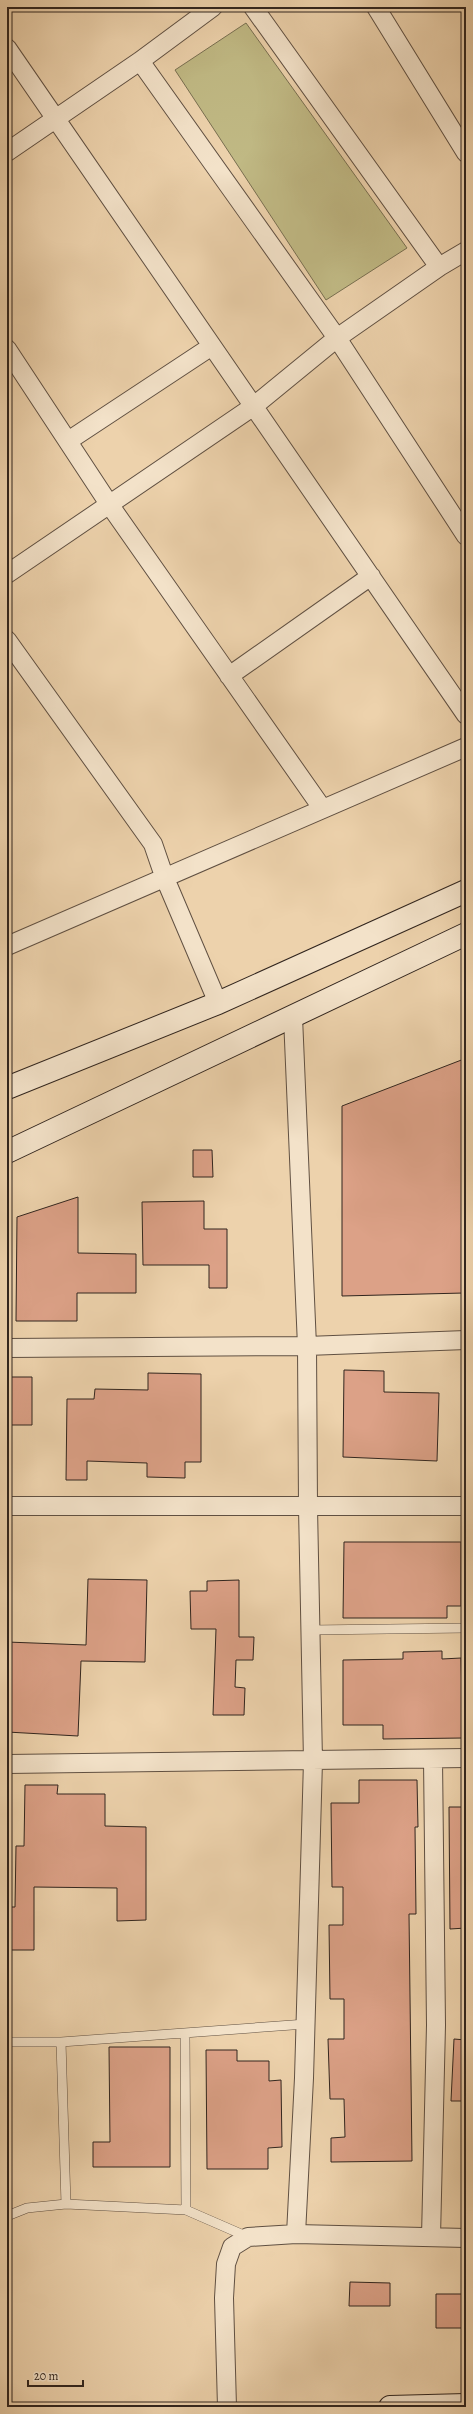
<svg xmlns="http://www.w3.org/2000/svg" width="473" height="2414" font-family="Alegreya,serif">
  <rect width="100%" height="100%" fill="#edd2ac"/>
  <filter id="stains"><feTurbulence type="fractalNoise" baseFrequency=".005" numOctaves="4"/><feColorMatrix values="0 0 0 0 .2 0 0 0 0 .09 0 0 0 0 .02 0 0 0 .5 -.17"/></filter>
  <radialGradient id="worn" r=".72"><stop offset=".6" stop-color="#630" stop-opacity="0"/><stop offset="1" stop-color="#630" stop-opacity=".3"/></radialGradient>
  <path fill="#c0b984" stroke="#786f51" d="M246,23L407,248L326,300L175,70Z"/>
  <path fill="#dca187" stroke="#31251e" d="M464,1059V1293L342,1296V1106Z
    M193,1150H212L213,1177H193Z
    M78,1197V1253L136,1254V1293H77V1321H16L17,1217Z
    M204,1201V1229H227V1288H209V1265H143L142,1202Z
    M344,1370L384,1371V1392L439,1393L437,1461L343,1457Z
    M148,1373L201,1374V1462H185V1478L147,1477V1463L87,1461V1480H66L67,1399H94L95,1389L148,1390Z
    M7,1377H32V1425H7Z
    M344,1542H461V1606H447V1618H343Z
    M88,1579L147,1580L145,1662L81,1661L78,1736L7,1732V1642L86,1645Z
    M239,1580V1637H254L253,1660H236L235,1687L245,1688L244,1715H213L216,1629H191L190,1591H207V1581Z
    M442,1651V1659L461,1658L463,1738L383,1739V1725H343V1660L403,1659V1652Z
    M359,1780H417L418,1827H415L416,1914H409L412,2161L331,2162V2138L345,2137L344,2099H330L328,2039H344V1999H330L329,1925H343V1887H332L331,1803H359Z
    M25,1785H58L57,1794H105V1826L146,1827V1920L117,1921V1888L34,1887V1950H7V1907H15L16,1846H24Z
    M449,1807H466V1928L450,1929Z
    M454,2039L466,2040V2101H451Z
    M109,2047H170V2167H93V2142H110Z
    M206,2050H237V2061H269V2081L281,2080L282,2147L268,2148V2169H207Z
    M350,2282L390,2283V2306H349Z
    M436,2294H466V2328H436Z"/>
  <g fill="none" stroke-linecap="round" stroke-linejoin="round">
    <g stroke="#605042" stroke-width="10">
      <path id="lane" d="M311,1630L466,1628
        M185,2033L186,2210
        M7,2042H61L306,2024
        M61,2042L66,2204
        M7,2216L27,2208L66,2204L186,2210L248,2237"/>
    </g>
    <g stroke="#605042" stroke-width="20">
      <path id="street" d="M253,7L439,267
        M376,7L466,153
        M7,48L466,715
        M140,61L337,338L466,536
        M7,152L140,61L213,7
        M7,349L109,504L322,808
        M68,441L212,346
        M7,574L254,406L337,338L439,267L466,251
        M7,640L153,844L164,876L218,1003
        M229,676L371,576
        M7,946L466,747
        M293,1017L307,1346L308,1507L313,1761L304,2078L296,2234
        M7,1348L307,1346L466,1340
        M7,1506H466
        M7,1764L466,1758
        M431,2237L436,2025L433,1759
        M227,2407L224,2298L226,2264L232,2247L248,2237L296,2234L466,2238"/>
    </g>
    <g stroke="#31251e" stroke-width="24">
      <path id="secondary" d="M7,1088L218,1003L466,891
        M7,1152L466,934
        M390,2407L466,2405"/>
    </g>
    <use href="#lane" stroke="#f3e2c9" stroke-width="9"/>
    <use href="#street" stroke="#f3e2c9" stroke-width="18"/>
    <use href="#secondary" stroke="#f3e2c9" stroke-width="22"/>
  </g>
  <rect width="473" height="2414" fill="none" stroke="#edd2ac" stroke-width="24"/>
  <rect x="8" y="8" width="457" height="2398" fill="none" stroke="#31251e" stroke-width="2"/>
  <rect x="12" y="12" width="449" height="2390" fill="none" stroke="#31251e"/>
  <path d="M28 2380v6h55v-6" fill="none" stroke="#31251e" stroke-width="2"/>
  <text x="34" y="2380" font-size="12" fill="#31251e" stroke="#f3e2c9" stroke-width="3" paint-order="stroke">20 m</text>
  <rect width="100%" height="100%" filter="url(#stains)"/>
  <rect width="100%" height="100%" fill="url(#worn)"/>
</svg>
